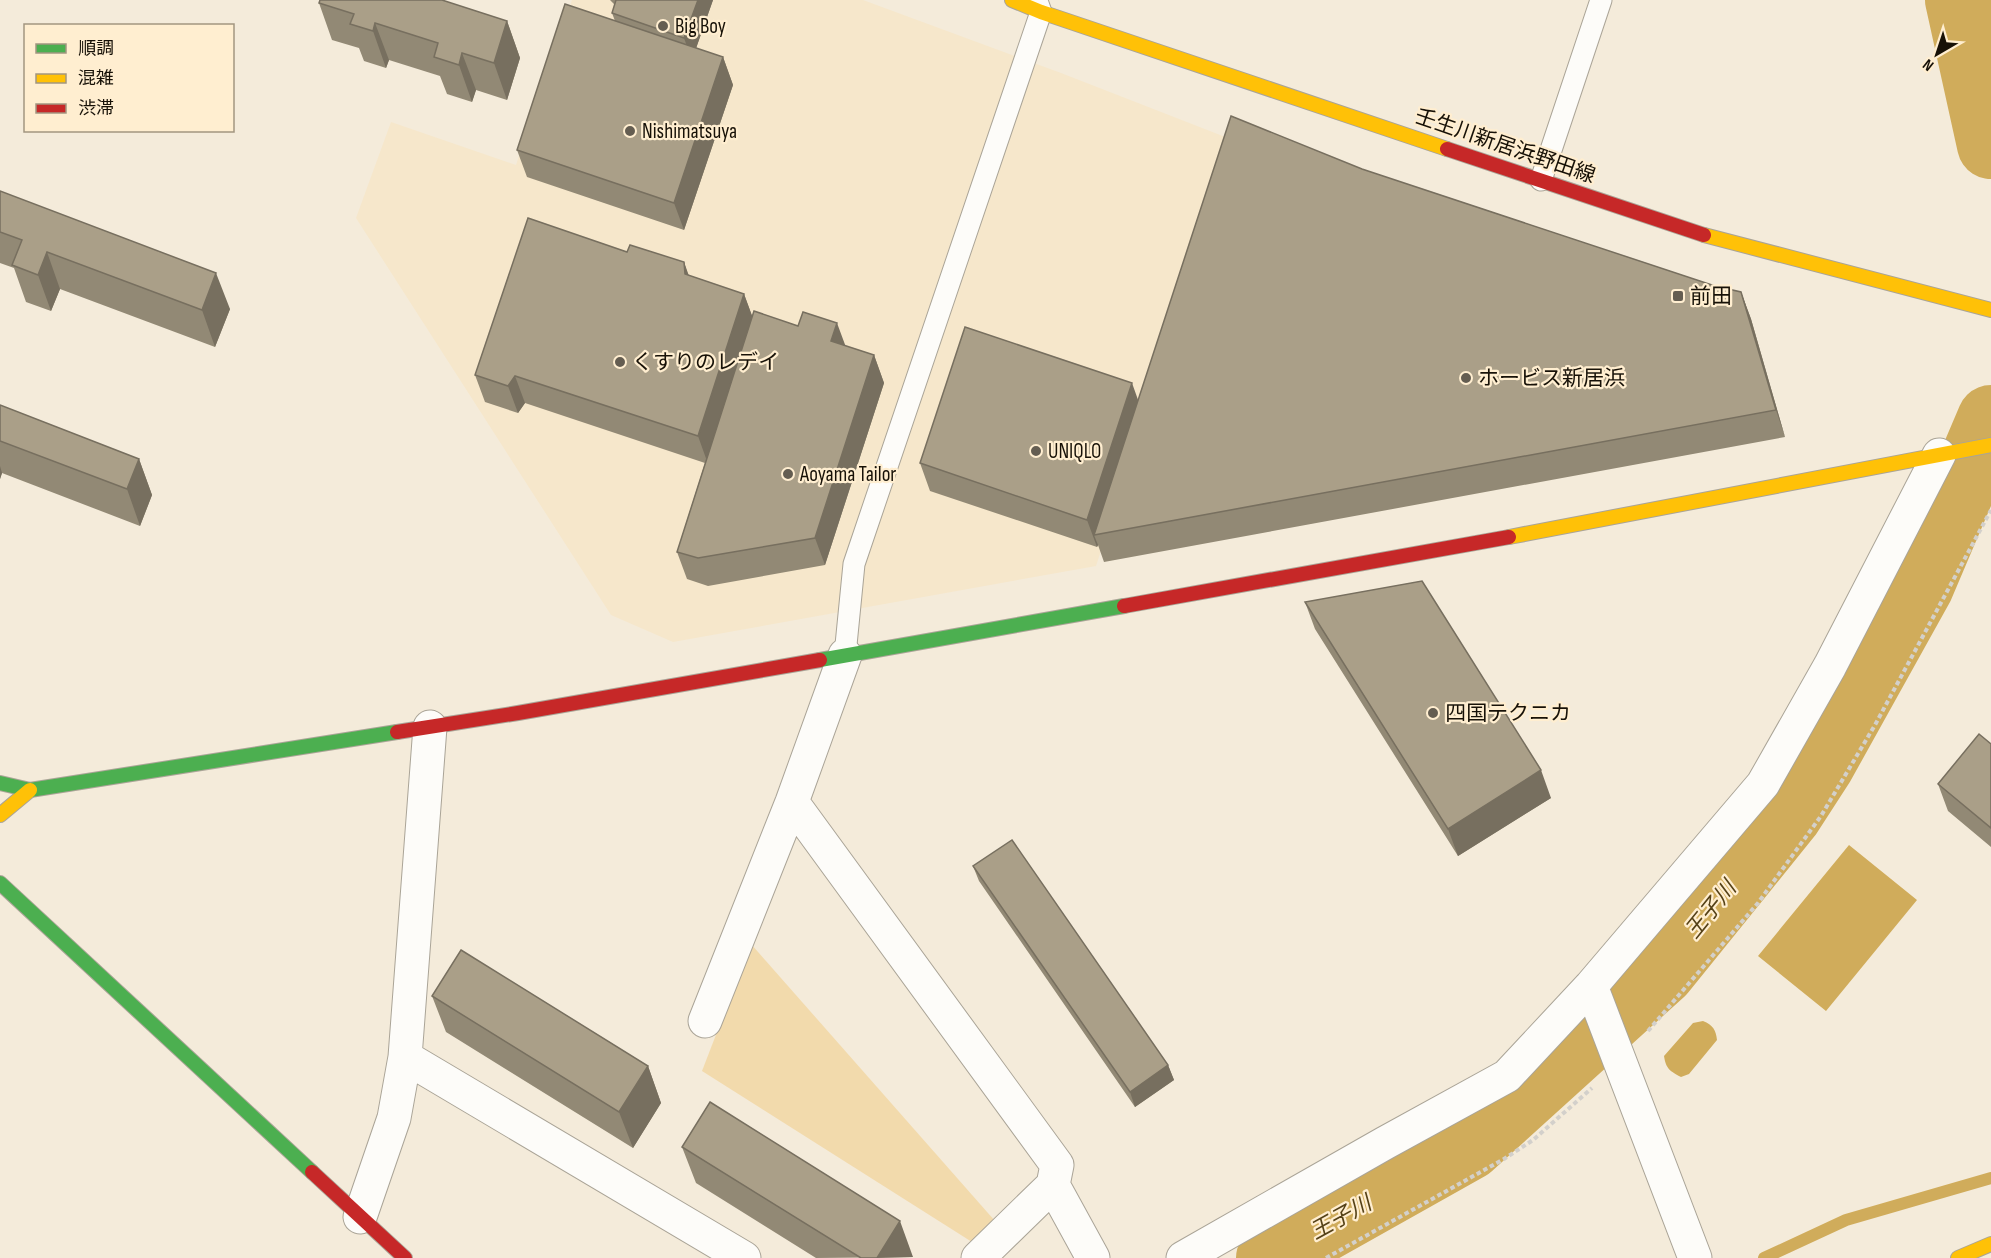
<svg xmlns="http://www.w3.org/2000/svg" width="1991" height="1258" font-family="'Sofia Sans Condensed','Noto Sans JP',sans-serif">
  <rect width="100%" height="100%" fill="#f4ebda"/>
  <path fill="#f6e7cb" d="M572,0H863L1061,73L1233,140L1096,566L673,642L611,615L356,218L391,122L516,165Z"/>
  <path fill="#f2daac" d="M751,944L995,1221L972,1242L702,1071Z"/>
  <path fill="#d0ac5b" d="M1849,845L1917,900L1826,1011L1758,956Z
    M1703,1021C1713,1025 1716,1030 1717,1040L1689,1074L1681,1077C1670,1071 1666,1069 1664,1056L1693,1023Z"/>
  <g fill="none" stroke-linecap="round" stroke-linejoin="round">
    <path stroke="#d0ac5b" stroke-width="12" d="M1764,1258L1846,1220L1991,1178"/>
    <path stroke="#d0ac5b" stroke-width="68" d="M1959,0L1991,145
      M1270,1258L1469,1146L1662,971L1788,815L1821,764L1920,586L1991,419"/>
    <g stroke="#aaa497" stroke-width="23">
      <path id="lane" d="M1541,180L1601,0
        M845,655L854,564L1041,12L1037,1"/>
    </g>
    <g stroke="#aaa497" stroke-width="35">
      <path id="street" d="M430,727L405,1057L744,1258
        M792,802L1057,1165L1053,1185L978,1258
        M1591,986L1695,1258
        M705,1021L792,802L845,655
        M1053,1185L1093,1258
        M360,1217L394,1118L405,1057
        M1183,1258L1385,1143L1507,1076L1591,986L1763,784L1830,666L1939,455"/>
    </g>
    <g stroke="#aaa497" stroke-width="16">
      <path id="fast" d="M820,660L1124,606
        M0,783L30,790L397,732
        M0,883L312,1172"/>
    </g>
    <g stroke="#aaa497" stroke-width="16">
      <path id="slow" d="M1012,0L1041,12L1447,149
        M1704,235L1991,310
        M1509,537L1991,445
        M0,815L30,790
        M1958,1258L1991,1244"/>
    </g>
    <g stroke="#aaa497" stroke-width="16">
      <path id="jam" d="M1447,149L1704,235
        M1124,606L1509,537
        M397,732L518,713L820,660
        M312,1172L405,1258"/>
    </g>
    <path stroke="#d3d0cb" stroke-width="4" stroke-dasharray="4.5 3" stroke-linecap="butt" d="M1648,1031L1758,903L1821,816L1875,725L1991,510
      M1326,1258L1504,1159L1533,1140L1592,1088"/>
    <use href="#lane" stroke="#fdfcf9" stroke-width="21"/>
    <use href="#street" stroke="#fdfcf9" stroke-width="33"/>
    <use href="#fast" stroke="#4caf50" stroke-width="14"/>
    <use href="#slow" stroke="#ffc107" stroke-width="14"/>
    <use href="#jam" stroke="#c62828" stroke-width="14"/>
  </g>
  <path fill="#928975" d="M610,0H713L696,48L723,57L733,85L684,230L527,177L517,150L615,21L612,13L615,5Z
    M319,3L507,21L520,58L507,100L476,90L472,102L447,94L440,76L389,60L386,68L364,61L359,48L332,40Z
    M1362,169L1715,286L1741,292L1751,319L1785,437L1104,562L1098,545L1097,547L930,491L920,463L1138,400Z
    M0,191L230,309L215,347L60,289L51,311L26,302L14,268L0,263Z
    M627,252L684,262L688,275L744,294L752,316L874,355L884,383L825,565L708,586L687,579L677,552L705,463L525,403L518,413L485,402L475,375Z
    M0,405L139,459L152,495L140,526L2,473L0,479Z
    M1305,602L1551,798L1458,856L1315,629Z
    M1991,744V847L1948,811L1938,784Z
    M973,866L1168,1065L1174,1080L1135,1107L979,881Z
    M432,996L648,1066L661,1103L633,1148L446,1032Z
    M682,1147L913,1257L816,1258L696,1183Z"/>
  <path fill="#776f5f" d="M698,0H713L692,60L684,38Z
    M507,21L520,58L507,100L494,63Z
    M375,23L389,60L386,68L373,31Z
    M462,53L476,90L472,102L459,65Z
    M723,57L733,85L684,230L674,203Z
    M47,252L60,289L51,311L38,275Z
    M684,262L694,290L685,274Z
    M216,273L230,309L215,347L202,310Z
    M1741,292L1751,319L1785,437L1776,410Z
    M744,294L754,321L708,464L698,436Z
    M837,323L847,350L831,341Z
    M874,355L884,383L825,565L815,538Z
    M515,376L525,403L518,413L508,386Z
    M1132,383L1142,411L1094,535L1098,545L1097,547L1087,520Z
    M139,459L152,495L140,526L127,489Z
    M0,466L2,473L0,479Z
    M1541,770L1551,798L1458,856L1448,829Z
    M1168,1065L1174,1080L1135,1107L1130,1092Z
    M648,1066L661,1103L633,1148L619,1112Z
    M900,1221L913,1257L877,1258Z"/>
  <path fill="#aa9f88" stroke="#776f5f" stroke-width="1.5" d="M320,0H442L507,21L494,63L462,53L459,65L434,57L438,43L375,23L373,31L350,24L354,14L319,3Z
    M616,0H698L684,38L612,13Z
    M565,4L723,57L674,203L517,150Z
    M1231,116L1362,169L1715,286L1741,292L1776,410L1094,535Z
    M0,191L216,273L202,310L47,252L38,275L12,265L22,240L0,232Z
    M528,218L627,252L630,245L684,262L685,274L744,294L698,436L515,376L508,386L475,375Z
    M754,311L798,326L803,312L837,323L831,341L874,355L815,538L698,558L677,552Z
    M965,327L1132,383L1087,520L920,463Z
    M0,405L139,459L127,489L0,441Z
    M1422,581L1541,770L1448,829L1305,602Z
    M1979,734L1991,744V828L1938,784Z
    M1012,840L1168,1065L1130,1092L973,866Z
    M461,950L648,1066L619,1112L432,996Z
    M710,1102L900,1221L877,1258H861L682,1147Z"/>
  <g fill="#645d51" stroke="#ffeed0" stroke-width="2">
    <circle cx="663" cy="26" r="6"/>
    <circle cx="630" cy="131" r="6"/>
    <rect x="1672" y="290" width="12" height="12" rx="3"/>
    <circle cx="620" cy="362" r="6"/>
    <circle cx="1466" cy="378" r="6"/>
    <circle cx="1036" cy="451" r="6"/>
    <circle cx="788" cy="474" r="6"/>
    <circle cx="1433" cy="713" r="6"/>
  </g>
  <g text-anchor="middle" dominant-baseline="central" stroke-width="4.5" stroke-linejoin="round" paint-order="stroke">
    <g font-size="21" fill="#171107" stroke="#ffeed0" text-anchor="start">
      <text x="675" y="26">Big Boy</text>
      <text x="642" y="131">Nishimatsuya</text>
      <text x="1690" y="296">前田</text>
      <text x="632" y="362">くすりのレデイ</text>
      <text x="1478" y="378">ホービス新居浜</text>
      <text x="1048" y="451">UNIQLO</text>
      <text x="800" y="474">Aoyama Tailor</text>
      <text x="1445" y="713">四国テクニカ</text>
    </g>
    <g font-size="21" fill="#171107" stroke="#ffeed0">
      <text transform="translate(1505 146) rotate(19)">壬生川新居浜野田線</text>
    </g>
    <g font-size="22" font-style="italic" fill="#554117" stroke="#ffeed0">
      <text transform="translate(1711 910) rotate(-51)">王子川</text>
      <text transform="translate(1341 1218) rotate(-29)">王子川</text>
    </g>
  </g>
  <rect x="24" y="24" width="210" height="108" fill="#ffeed0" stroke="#a29680" stroke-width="1.5"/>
  <rect x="36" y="44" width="30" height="9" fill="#4caf50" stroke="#a29680" stroke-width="1.5"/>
  <text x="78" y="54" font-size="18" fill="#171107">順調</text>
  <rect x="36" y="74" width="30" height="9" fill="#ffc107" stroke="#a29680" stroke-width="1.5"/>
  <text x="78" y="84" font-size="18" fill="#171107">混雑</text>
  <rect x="36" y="104" width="30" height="9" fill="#c62828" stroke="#a29680" stroke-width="1.5"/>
  <text x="78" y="114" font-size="18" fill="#171107">渋滞</text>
  <g transform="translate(1937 54) rotate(219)" stroke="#ffeed0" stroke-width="4.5" paint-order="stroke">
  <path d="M0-4.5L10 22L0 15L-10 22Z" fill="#171107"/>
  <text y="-9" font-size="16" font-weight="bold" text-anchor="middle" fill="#171107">N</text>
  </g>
</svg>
